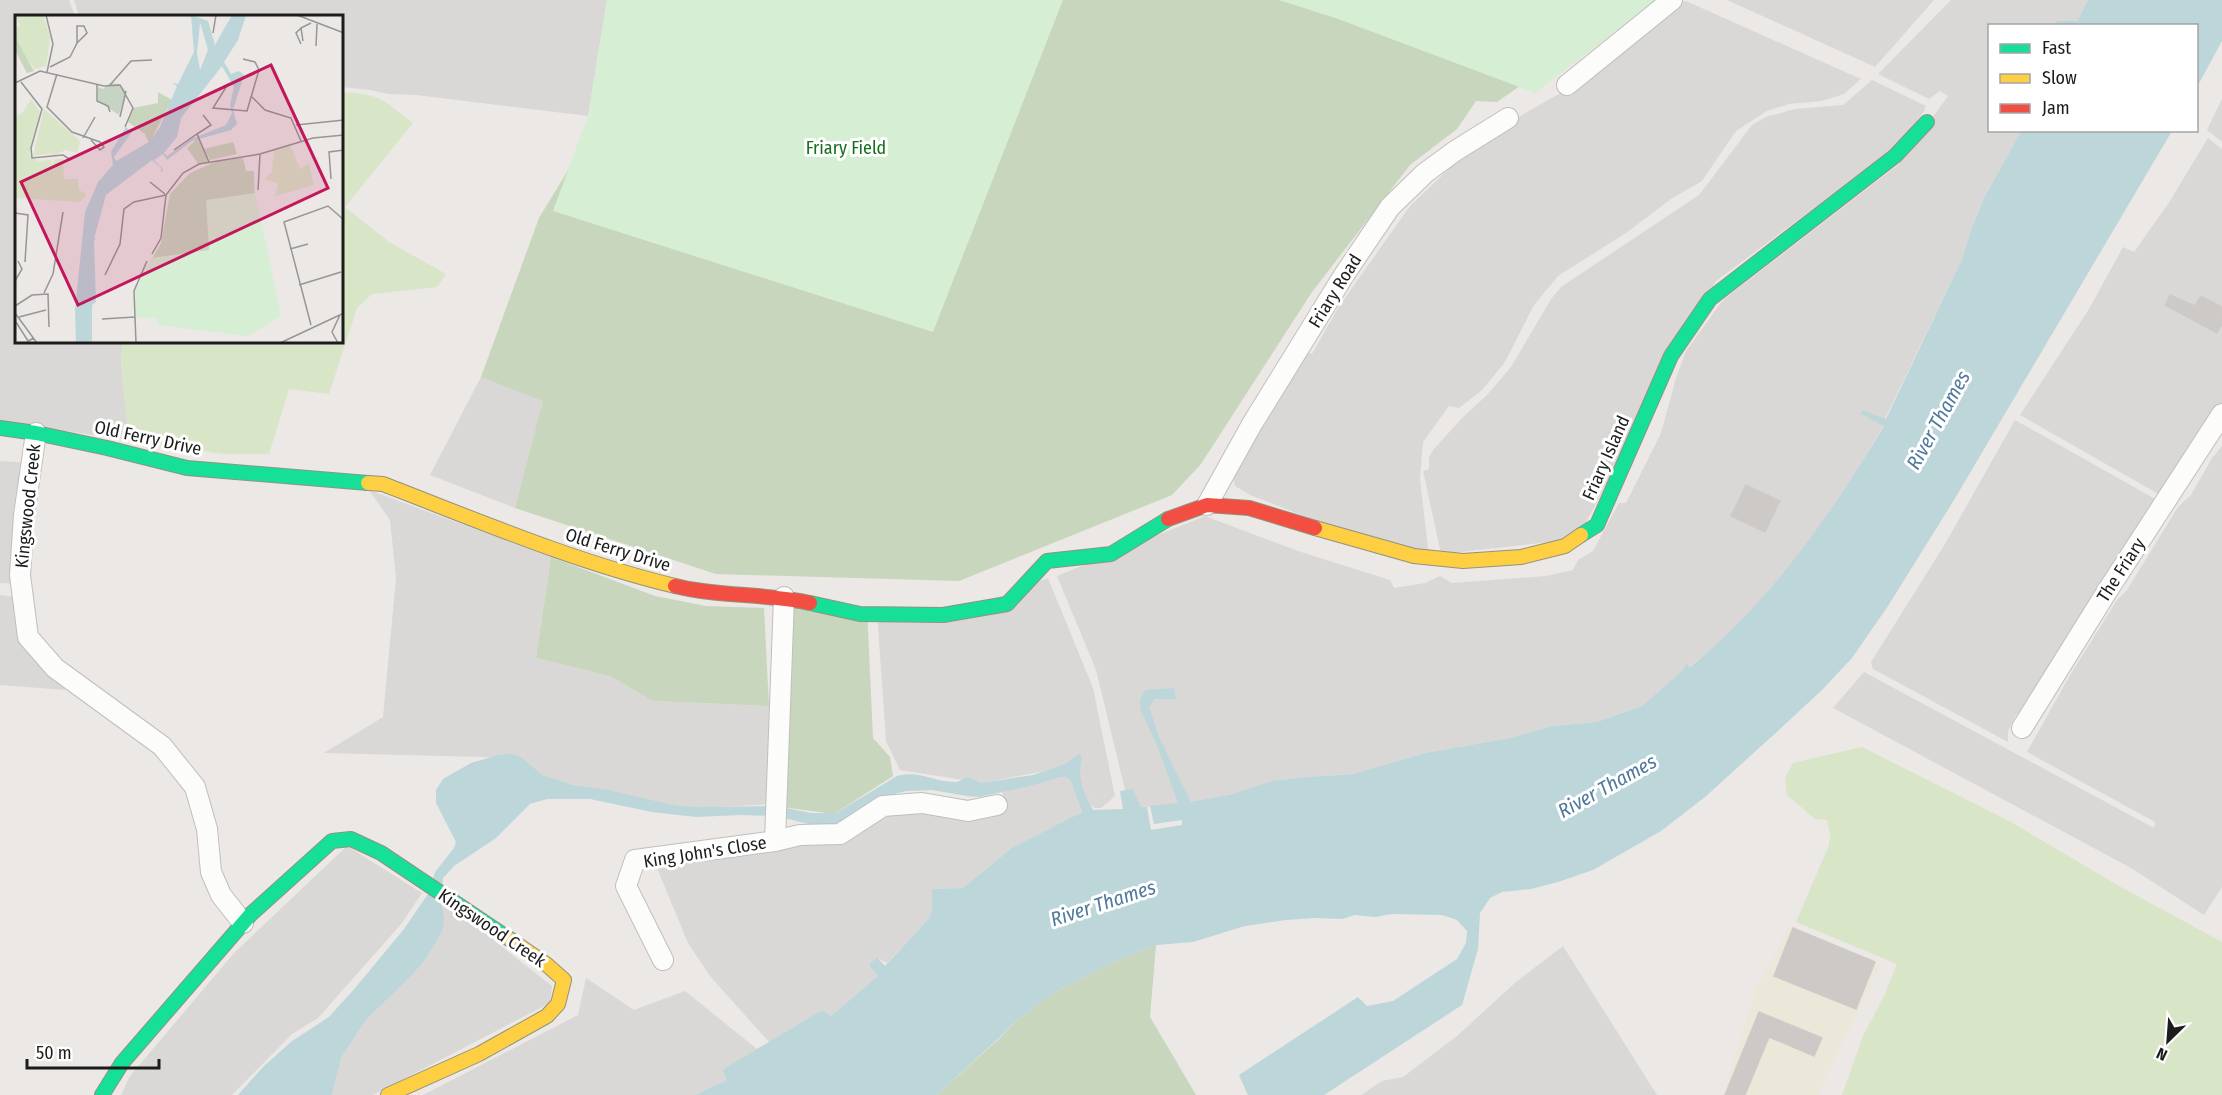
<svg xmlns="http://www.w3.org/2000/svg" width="2222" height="1095" font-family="'Fira Sans Condensed',sans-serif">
  <rect width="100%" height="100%" fill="#ebe8e5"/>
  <path fill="#dad8d6" d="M0,0H69L75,16H16V342H123L121,363L129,440L0,422Z
    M74,0H607L588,116L416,95L388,94L370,90L342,87V16H79Z
    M1727,0H1934L1875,67Z
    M1951,0H2088L2077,21H2058L2055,25L1990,26V130L2021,131L1984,198L1971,230L1962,259L1885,419L1862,410L1861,414L1884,425L1846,489L1801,553L1775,585L1722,641L1689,667L1686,665L1683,670L1642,706L1597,722L1552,726L1510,738L1425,753L1353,774L1307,777L1191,803L1147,807L1129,806L1096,670L1057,576L1205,516L1301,552L1390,580L1394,588L1425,583L1440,576L1452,583L1546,576L1573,570L1578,560L1593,551L1619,503H1626L1661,433L1676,378L1686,351L1723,300L1898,165L1948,96L1940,91L1929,99L1878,74Z
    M1686,1L1861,79L1844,94L1822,101L1789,104L1767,111L1736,131L1702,181L1671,199L1626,233L1558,276L1534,305L1505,362L1482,390L1459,408L1449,406L1423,442L1420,479L1430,565L1250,495L1235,486L1233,478L1235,470L1267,420L1253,410L1293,347L1312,354L1338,308L1410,206L1472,147L1506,124L1580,82L1668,5Z
    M1872,80L1926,106L1923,113L1896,147L1716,281L1577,539L1441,554L1423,471L1429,469V458L1433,450L1463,417L1487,395L1511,367L1551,299L1561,287L1699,195L1752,125L1766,117L1795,109L1843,105Z
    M2222,99V142L2207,130Z
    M2208,138L2222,149V405L2160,495L2020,415L2089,309L2123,247L2134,252L2168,204Z
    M481,377L544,400L515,508L430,475Z
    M2015,420L2157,500L2022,710L2016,715L2008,731V742L1873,669L1871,662L1945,544Z
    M2222,446V887L2204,915L2131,868L1833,708L1864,672L2154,828L2155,822L2027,752L2069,677L2117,600L2127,590L2178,507L2191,495L2212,458Z
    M0,461L32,463L23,584L0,583Z
    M369,490L551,557L536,658L610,676L653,701L769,706L772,804L684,809L543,778L520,758L324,753L383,717L396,578L390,520Z
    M1048,578L1093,688L1115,796L1101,808H1095L1091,805L1071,766L982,783L900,770L886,741L877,612L940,620Z
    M0,595L23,598L35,644L65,690L0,685Z
    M1061,777H1066L1071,782L1082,812L1013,847L963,888L932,889V910L928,919L887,963L877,958L869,965L878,976L831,1016L822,1010L769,1042L710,976L688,943L657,868L776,847L914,805L1005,804L1002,790L1034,785Z
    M347,846L422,893L402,923L318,1018L292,1034L232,1095H121L130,1076L234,953Z
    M441,899L552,986L550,1003L373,1095H332L341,1058L366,1020L407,980L423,963L436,943Z
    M1563,946L1657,1095H1361L1382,1081L1403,1077L1457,1036L1516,982Z
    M586,978L634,1010L685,991L757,1049L725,1068L727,1080L695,1095H423L578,1015Z"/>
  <path fill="#eae9d9" d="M1789,928L1880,965L1818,1095H1723L1756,988Z"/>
  <path fill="#d9e5c7" d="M342,92C381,94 383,100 413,123L345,207L389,242L446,274L437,287L372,294L357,308L329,394L289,389L269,454H223L129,440L121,363L123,342H342Z
    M1862,747L2011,822L2119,886L2222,942V1095H1842L1863,1036L1885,994L1897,964L1796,922L1829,845L1830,834L1827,820L1815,819L1787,795L1785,778L1793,763Z"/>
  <path fill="#c8d6bd" d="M1027,0H1457L1580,44L1497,102L1476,101L1457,129L1410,165L1312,292L1201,464L1172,495L959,581L716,574L515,508L543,401L481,377L539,218L592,131Z
    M551,557L655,596L706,606L764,608L769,706L653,701L610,676L536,658Z
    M777,606L867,609L873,738L890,757L893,776L834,814L782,807Z
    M1156,945L1150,1017L1196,1095H937L1000,1038L1017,1020L1055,992L1113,962Z"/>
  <path fill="#d6eed3" d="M607,0H1063L933,332L553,211L588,116Z
    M1279,0H1656L1535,93L1338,19Z"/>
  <path fill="#bcd6da" d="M2088,0H2222V41L2197,87L2196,26L2055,25L2057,21H2077Z
    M2021,131H2172L1954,500L1888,606L1852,658L1822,690L1781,728L1705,797L1661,831L1593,870L1558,882L1531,889L1502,892L1490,898L1480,913L1478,949L1462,1005L1324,1095H1248L1239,1075L1358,997L1367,1006L1393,1001L1457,959L1466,943L1467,931L1457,920L1442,915L1392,914L1375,917L1355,915L1342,919L1316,918L1286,920L1245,926L1193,942L1156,945L1113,962L1055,992L1017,1020L1000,1037L937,1095H695L727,1080L723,1071L725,1068L822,1010L831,1016L878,976L869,965L877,957L885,966L928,919L932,910V889L963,888L1013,847L1082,812L1071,782L1066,777H1061L1034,785L979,797L967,796L932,790L906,791L890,795L840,825L821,827L776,816L740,815L696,817L652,812L590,799H547L530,804L496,838L454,866L443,878L441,899L444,919L443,928L436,943L423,963L407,980L366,1020L341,1058L332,1095H238L263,1067L292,1041L329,1017L356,987L404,929L430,891L435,872L454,848L456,842L436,803V790L443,779L471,763L498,755L511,754L521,757L542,775L573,785L608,790L677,806L698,807L776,806L811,813H836L897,776C920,770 933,782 954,782C958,783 963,779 967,777L981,783L1033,775L1065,764L1079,754L1082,757C1077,781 1083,789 1093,810L1123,809L1120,791L1133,789L1141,807H1147L1151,830L1182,825V820L1154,824L1150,806L1178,803L1158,748L1141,711L1140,702L1142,694L1146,690L1174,688L1176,699H1155L1149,707L1159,737L1191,802L1232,794L1273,781L1307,777L1353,774L1425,753L1510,738L1552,726L1597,722L1642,706L1683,670L1686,664L1690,667C1772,600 1830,516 1884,426L1861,414L1862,410L1886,419L1962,259L1971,230L1984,198Z"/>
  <path fill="#ccc9c6" stroke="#cecac7" stroke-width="1.5" d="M2170,295L2195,306L2201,296L2222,307V324L2217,333L2165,305Z
    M1746,485L1780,501L1765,532L1731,516Z
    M1793,928L1875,962L1856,1009L1774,976Z
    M1759,1012L1822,1038L1814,1056L1769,1037L1745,1095H1725Z"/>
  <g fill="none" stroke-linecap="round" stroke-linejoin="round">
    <g stroke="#c0bfbd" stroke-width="22">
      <path id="street" d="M1567,85L1672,0
        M36,433L24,515L20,575L28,637L55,668L162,746L195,787L207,829L211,872L221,895L243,923
        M1207,505L1252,424L1344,275L1390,207L1425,173L1455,151L1508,118
        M784,597L775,841L800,835L840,834L883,806L922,803L968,811L997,805
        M2022,728L2106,593L2222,414
        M663,960L626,886L635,860L775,841"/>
    </g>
    <g stroke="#92927f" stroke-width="16">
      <path id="fast" d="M0,428L36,433L107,448L187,468L368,483
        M1581,535L1597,525L1671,356L1710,299L1895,156L1927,122
        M810,603L860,614L943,615L1007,604L1047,561L1111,554L1168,519
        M102,1095L122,1063L251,914L332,841L351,839L381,853L511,940"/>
    </g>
    <g stroke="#92927f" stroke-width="16">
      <path id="slow" d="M368,483L383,484C479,521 575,562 675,586
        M1315,528L1414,556L1463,561L1521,557L1565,546L1581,535
        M388,1095L479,1054L547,1016L558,1004L564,980L546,964L511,940"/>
    </g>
    <g stroke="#92927f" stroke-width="16">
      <path id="jam" d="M1168,519L1207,505L1249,508L1315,528
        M675,586C719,597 765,593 810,603"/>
    </g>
    <use href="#street" stroke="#fcfcfb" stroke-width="20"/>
    <use href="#fast" stroke="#16e098" stroke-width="14"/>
    <use href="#slow" stroke="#ffcf43" stroke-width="14"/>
    <use href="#jam" stroke="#f24e42" stroke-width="14"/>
  </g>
  <g text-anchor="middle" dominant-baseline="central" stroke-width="6" stroke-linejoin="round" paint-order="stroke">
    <g font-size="18" fill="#166f1a" stroke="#fff">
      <text x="846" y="148">Friary Field</text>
    </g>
    <g font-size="18" fill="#1c1c1c" stroke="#fff">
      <text transform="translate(1335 291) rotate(-58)">Friary Road</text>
      <text transform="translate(148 438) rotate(12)">Old Ferry Drive</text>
      <text transform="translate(1606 458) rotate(-66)">Friary Island</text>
      <text transform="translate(28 506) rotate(-84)">Kingswood Creek</text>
      <text transform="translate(618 550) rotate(17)">Old Ferry Drive</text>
      <text transform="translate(2121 570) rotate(-57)">The Friary</text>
      <text transform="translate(705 852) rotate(-9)">King John's Close</text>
      <text transform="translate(492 928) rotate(34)">Kingswood Creek</text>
    </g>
    <g font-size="20" font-style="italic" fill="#50799b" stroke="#fff">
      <text transform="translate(1938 420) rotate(-61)">River Thames</text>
      <text transform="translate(1607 786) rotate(-29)">River Thames</text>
      <text transform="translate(1103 903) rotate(-18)">River Thames</text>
    </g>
  </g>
  <g transform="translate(15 15)">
    <rect width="328" height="328" fill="#ebe8e5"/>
    <path d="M1,0H28L35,22L31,51L20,54L12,44L0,21V13L5,11ZM16,84L25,97L14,139L23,146L36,145L37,151L39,145L48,143L49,164H63L64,175L72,179L65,187L0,183V101L7,98ZM29,94L65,126L62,138L50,135L38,142L37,138L18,141ZM275,130L285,154L294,148L299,170L260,181L263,168L249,164L257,157L259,136Z" fill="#d9e5c7"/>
    <path d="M0,21L12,44L19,56L12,58L0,35ZM143,77L157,85L134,128L130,119L113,107L118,93L143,88ZM183,123L194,146L184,150L172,133ZM218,127L222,139L195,145L189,134ZM228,143L231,156H239L240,189L195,237L133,251L146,228L155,179L175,158L202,146Z" fill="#c8d6bd"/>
    <path d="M95,68L105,69L111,76L104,100L83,86V72L88,74Z" fill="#c6d4c5"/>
    <path d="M240,178L266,301L233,321L143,310L142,303L121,302L120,277L136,243L194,235L191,185Z" fill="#d6eed3"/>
    <path d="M176,0L193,6L200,30L217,0H231L223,25L209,47L216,59L224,56L229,60L218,95L222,109L216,115L177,126L152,145L148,139L139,145L147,153L148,156L145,157L147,154L137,145L91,180L79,224L82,225H79L81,287L77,290V328H61L60,294L70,197L83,167L98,150L96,137L111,112L117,117L99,142L101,146L134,127L145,112L162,71L157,68L163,69L179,37ZM185,7L193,35L185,55L182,38ZM207,51L219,72L215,90L217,98L211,110L176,124L152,141L149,138L162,122L166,103Z" fill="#bcd6da" fill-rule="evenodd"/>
    <path fill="none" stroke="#989695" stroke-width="1.5" d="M31,0L38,29L32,57M282,0L329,18M286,13L281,18L286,29M198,18L201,0M288,26L286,13L296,8M301,31L302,9M35,52L55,42L62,28V11H69L72,18L62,28M42,59L32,92L57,117L85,127L89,132L85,135L76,125M6,67L27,94L16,133L17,143L48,140L56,145M0,68L25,56L89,71L105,70L118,93L110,112M213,69L198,93L232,96L244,55L240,47L228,44M82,70V86L93,91L95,97M95,70L116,46L137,45M237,82L250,95L276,103L286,126M105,102L111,76M281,110L329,105M182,119L196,110L188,100M68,123L80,102M159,135L182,119L194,147M316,164L314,137L329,135M135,167L150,179M243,175L245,139M151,180L168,158L184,149L245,139L298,123L329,120M0,198L13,200L10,247M275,234L293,229M137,239L146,223L151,180M90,260L105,229L109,194L119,187L151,180M0,266L7,254L3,246M284,270L326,257M29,278L38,259L48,197M0,291L17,280L33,279L34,312M0,298L22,328M4,302L31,295M87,304L120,302M1,307L13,326L19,323M296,310L269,207L313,191L329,205M121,328L119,276L132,246M265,328L329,298M323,328L317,317L325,300"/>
    <path fill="#c2185b" fill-opacity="0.15" stroke="#c2185b" stroke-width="3" d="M256,50L313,173L63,290L6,167Z"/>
    <rect width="328" height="328" fill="none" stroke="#1c1c1c" stroke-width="3"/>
  </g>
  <rect x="1988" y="24" width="210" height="108" fill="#ffffff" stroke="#a4a4a4" stroke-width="1.5"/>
  <rect x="2000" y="44" width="30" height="9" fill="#16e098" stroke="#a4a4a4" stroke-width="1.5"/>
  <text x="2042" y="54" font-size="18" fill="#1c1c1c">Fast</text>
  <rect x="2000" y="74" width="30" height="9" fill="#ffcf43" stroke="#a4a4a4" stroke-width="1.5"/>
  <text x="2042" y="84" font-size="18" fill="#1c1c1c">Slow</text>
  <rect x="2000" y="104" width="30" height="9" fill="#f24e42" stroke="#a4a4a4" stroke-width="1.5"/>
  <text x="2042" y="114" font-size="18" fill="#1c1c1c">Jam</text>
  <g transform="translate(2168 1041) rotate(205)" stroke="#ffffff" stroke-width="4.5" paint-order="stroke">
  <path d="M0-4.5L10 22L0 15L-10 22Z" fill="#1c1c1c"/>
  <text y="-9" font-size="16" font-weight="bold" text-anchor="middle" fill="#1c1c1c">N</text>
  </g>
  <path d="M27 1059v9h132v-9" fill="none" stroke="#1c1c1c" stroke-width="3"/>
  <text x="36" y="1059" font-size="18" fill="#1c1c1c" stroke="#ffffff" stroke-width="4.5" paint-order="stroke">50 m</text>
</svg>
